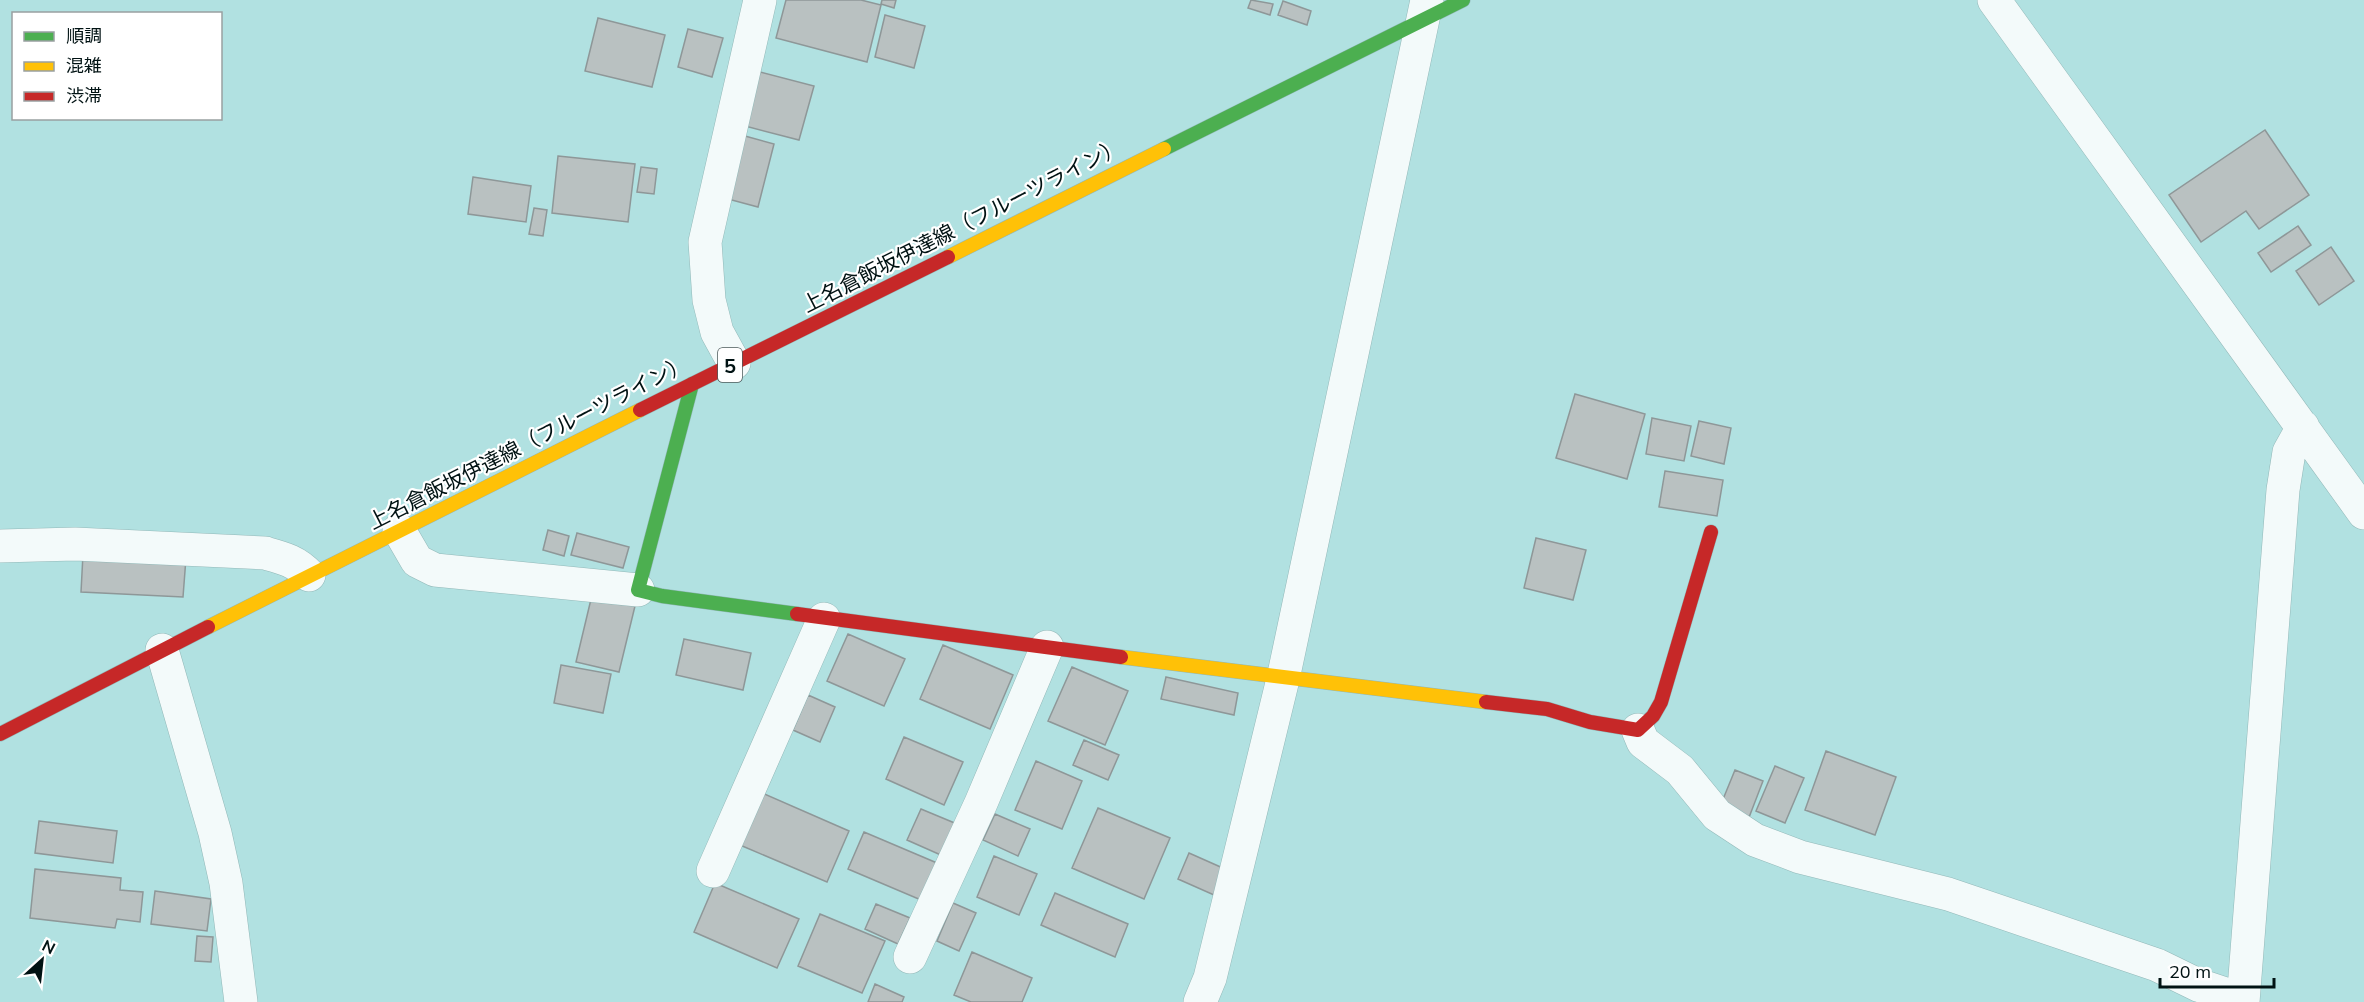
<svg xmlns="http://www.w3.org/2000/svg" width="2364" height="1002" font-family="Mulish,'Noto Sans JP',sans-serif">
  <rect width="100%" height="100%" fill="#b1e1e1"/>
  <path fill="#b9c1c1" stroke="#8e9798" stroke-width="1.5" d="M786,0H861L881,5L867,62L776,38Z
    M882,0H896L894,8L881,4Z
    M1251,0L1273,4L1270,15L1248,8Z
    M1283,1L1311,11L1307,25L1278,15Z
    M885,15L925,26L914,68L875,57Z
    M598,18L665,35L652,87L585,71Z
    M688,29L723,38L712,77L678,67Z
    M760,72L814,86L799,140L745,126Z
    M2265,130L2309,195L2259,229L2246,211L2201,242L2169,195Z
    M745,136L774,144L758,207L728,199Z
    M558,156L635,164L628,222L552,213Z
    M641,167L657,169L654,194L637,192Z
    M473,177L531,186L526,222L468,214Z
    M534,208L547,210L543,236L529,234Z
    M2298,226L2311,245L2271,272L2258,253Z
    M2331,247L2354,281L2319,305L2296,271Z
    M1575,394L1645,414L1627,479L1556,458Z
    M1652,418L1691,426L1684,461L1646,454Z
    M1699,421L1731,428L1724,464L1691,456Z
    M1665,471L1723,480L1717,516L1659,507Z
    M548,530L569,536L564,556L543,550Z
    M577,533L629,547L623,568L571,555Z
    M1536,538L1586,550L1573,600L1524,588Z
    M83,554L186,558L183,597L81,592Z
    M592,595L635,606L619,672L576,662Z
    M848,634L905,659L884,706L827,681Z
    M684,639L751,653L743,690L676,675Z
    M943,645L1013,675L990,729L920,699Z
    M561,665L611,674L603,713L554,703Z
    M1072,667L1128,691L1105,745L1048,721Z
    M1166,677L1238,693L1234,715L1161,699Z
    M808,695L835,707L820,742L793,730Z
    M904,737L963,762L944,805L886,779Z
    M1084,740L1119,755L1108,780L1073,765Z
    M1826,751L1896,777L1875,835L1805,810Z
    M1036,761L1082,781L1062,829L1015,810Z
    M1775,766L1804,778L1785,823L1756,811Z
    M1735,770L1763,781L1748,820L1719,809Z
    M762,793L849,831L827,882L740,845Z
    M1098,808L1170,838L1144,899L1072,868Z
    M921,809L957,824L943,856L907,840Z
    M995,814L1030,829L1018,856L983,840Z
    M39,821L117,831L113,863L35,853Z
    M864,832L937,863L921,900L848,869Z
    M1189,853L1225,869L1214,895L1178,879Z
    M994,856L1037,874L1019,915L977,897Z
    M35,869L121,878L120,890L143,892L140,922L117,919L115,928L30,918Z
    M715,883L799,919L777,968L694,932Z
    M155,891L211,899L207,931L151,924Z
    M1055,893L1128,924L1115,957L1041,925Z
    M953,903L976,913L959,951L937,941Z
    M876,904L910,918L898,944L865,929Z
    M820,914L885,941L862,993L798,966Z
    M197,936L213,937L211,962L195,961Z
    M972,952L1032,978L1022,1002H971L954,995Z
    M875,984L904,997L902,1002H868Z"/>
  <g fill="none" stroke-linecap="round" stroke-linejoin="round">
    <g stroke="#92b8b8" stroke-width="34">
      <path id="street" d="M1994,0L2364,513
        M734,363L717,332L709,300L705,242L760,0
        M399,530L417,561L435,570L638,590
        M0,546L75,544L265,553C283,558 296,561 309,575
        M162,650L215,833L226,883L241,1002
        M1638,730L1643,742L1680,770L1717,815L1755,840L1800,857L1948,894L2157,965L2198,985L2243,1000
        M713,871L824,619
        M910,957L981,803L1047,647
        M1200,1002L1210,978L1283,679L1427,0
        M2243,1002L2283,490L2289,452L2303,427"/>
    </g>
    <g stroke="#92b8b8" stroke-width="15">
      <path id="fast" d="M1164,149L1463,0
        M692,384L638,590L662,596L797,614"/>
    </g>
    <g stroke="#92b8b8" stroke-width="15">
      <path id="slow" d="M948,257L1164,149
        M208,627L640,410
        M1121,657L1486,702"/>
    </g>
    <g stroke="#92b8b8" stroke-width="15">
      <path id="jam" d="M640,410L948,257
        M797,614L1121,657
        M1486,702L1547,709L1590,722L1638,730L1653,716L1661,702L1711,532
        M0,734L208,627"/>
    </g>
    <use href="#street" stroke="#f3fafa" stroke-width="33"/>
    <use href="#fast" stroke="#4caf50" stroke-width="14"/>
    <use href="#slow" stroke="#ffc107" stroke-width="14"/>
    <use href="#jam" stroke="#c62828" stroke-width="14"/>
  </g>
  <g text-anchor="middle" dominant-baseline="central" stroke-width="4.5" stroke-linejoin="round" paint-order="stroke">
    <rect fill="#fff" stroke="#4c595a" stroke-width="1.5" x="718" y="348" width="24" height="34" rx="4.5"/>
    <g font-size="20" font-weight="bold" fill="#001213">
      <text x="730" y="365">5</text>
    </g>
    <g font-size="21" fill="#001213" stroke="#fff">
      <text transform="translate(962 225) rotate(-27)">上名倉飯坂伊達線（フルーツライン）</text>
      <text transform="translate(528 442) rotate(-27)">上名倉飯坂伊達線（フルーツライン）</text>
    </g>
  </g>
  <rect x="12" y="12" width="210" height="108" fill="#ffffff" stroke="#99a0a1" stroke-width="1.5"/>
  <rect x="24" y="32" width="30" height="9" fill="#4caf50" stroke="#99a0a1" stroke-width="1.5"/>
  <text x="66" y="42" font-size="18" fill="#001213">順調</text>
  <rect x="24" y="62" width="30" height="9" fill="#ffc107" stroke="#99a0a1" stroke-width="1.5"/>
  <text x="66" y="72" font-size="18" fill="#001213">混雑</text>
  <rect x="24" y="92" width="30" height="9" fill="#c62828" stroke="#99a0a1" stroke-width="1.5"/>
  <text x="66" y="102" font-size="18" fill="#001213">渋滞</text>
  <g transform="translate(42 960) rotate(27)" stroke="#ffffff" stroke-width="4.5" paint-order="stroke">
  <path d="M0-4.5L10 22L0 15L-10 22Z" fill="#001213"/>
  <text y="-9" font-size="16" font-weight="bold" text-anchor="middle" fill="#001213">N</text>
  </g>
  <path d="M2160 978v9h114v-9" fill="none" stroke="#001213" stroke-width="3"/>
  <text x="2169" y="978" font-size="18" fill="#001213" stroke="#ffffff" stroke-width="4.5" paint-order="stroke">20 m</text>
</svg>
